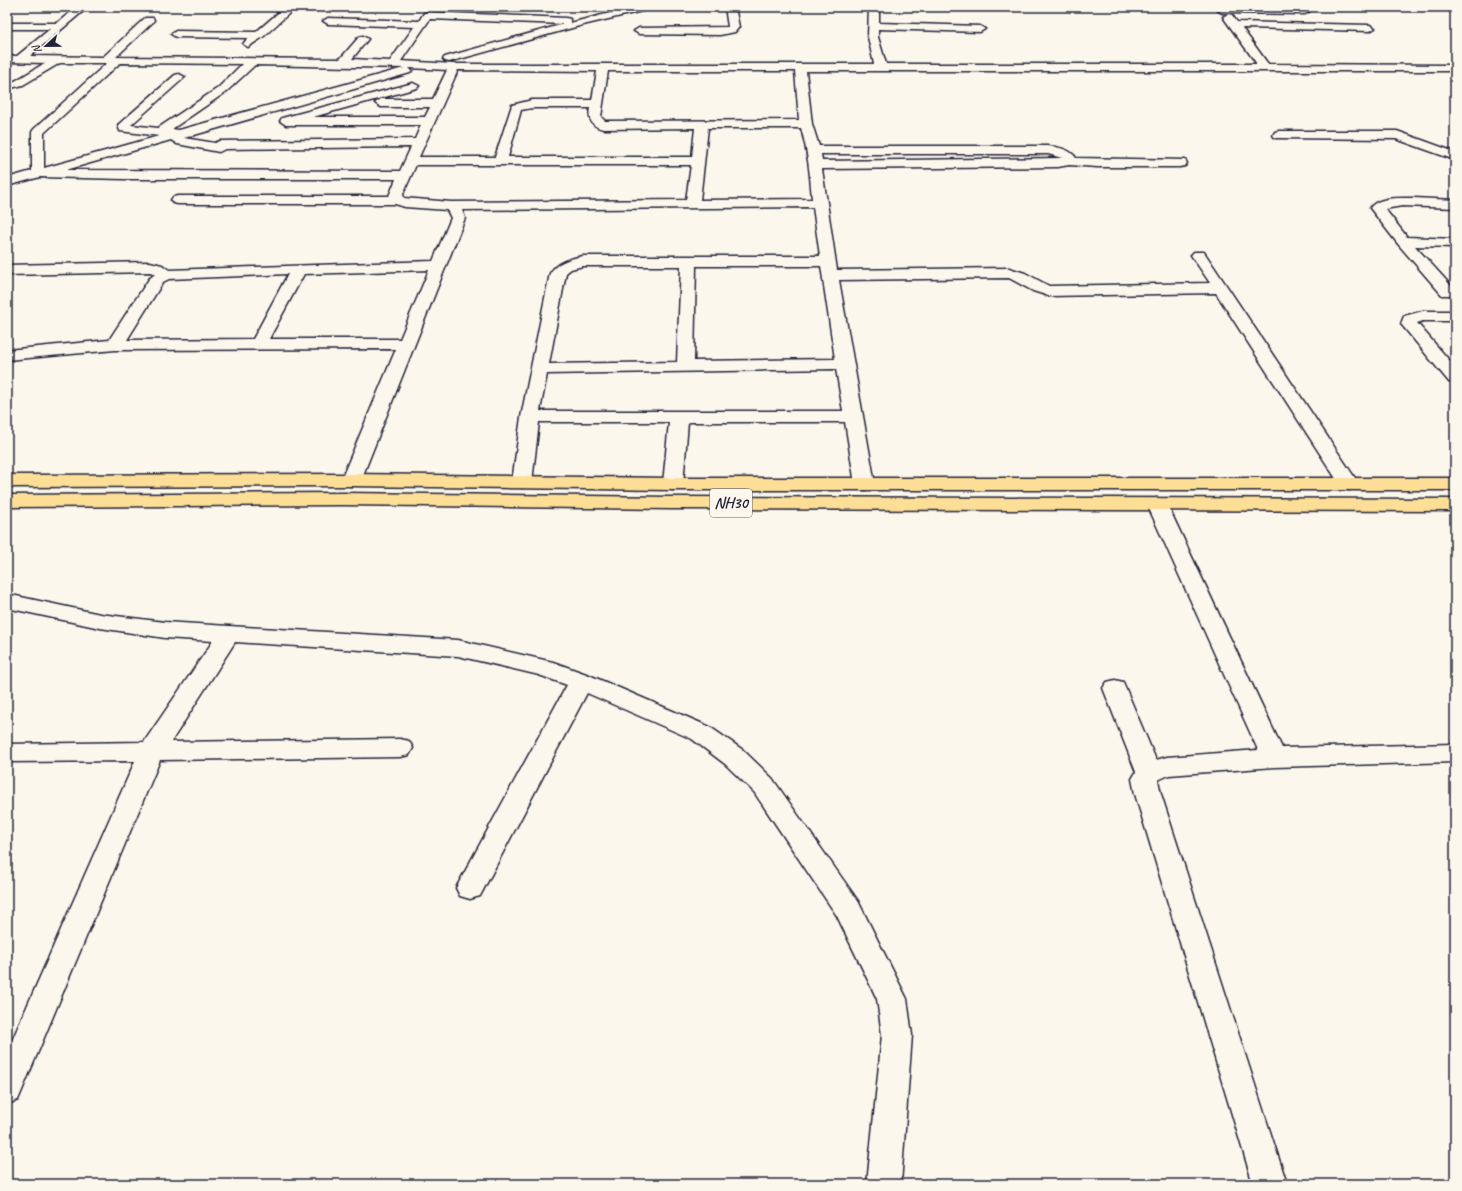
<svg xmlns="http://www.w3.org/2000/svg" width="1462" height="1191" font-family="Caveat,sans-serif">
  <rect width="100%" height="100%" fill="#fbf7ec"/>
  <filter id="ink" filterUnits="userSpaceOnUse"><feTurbulence type="fractalNoise" baseFrequency=".025" numOctaves="2"/><feDisplacementMap in="SourceGraphic" scale="8" xChannelSelector="R" yChannelSelector="G"/><feConvolveMatrix kernelMatrix="1 2 1 2 8 2 1 2 1" color-interpolation-filters="sRGB"/></filter>
  <g filter="url(#ink)">
    <g fill="none" stroke-linecap="round" stroke-linejoin="round">
      <g stroke="#22223b" stroke-width="3">
        <path id="street" d="M77,7H88L30,56L103,57L145,18H153L154,20L153,22L116,57L340,59L359,37L363,36L368,39L352,59L390,61L414,27L328,24L323,21L328,18L419,21L424,13L428,12L566,18L570,19V23L634,7H652L651,9L583,25L449,62L445,61L443,59L445,57L564,24L430,19L401,61L454,64H874L868,37L869,7H879V23L980,26L985,29L980,32L878,29V37L886,64H1257L1223,17L1228,14L1232,15L1237,22L1370,25L1375,28L1370,31L1242,28L1268,64L1455,65V71H806L812,124L819,146H1048C1057,147 1071,149 1076,158L1185,160L1187,163L1185,166L1180,167H1097L1069,165L1058,167L822,169L837,270L1009,268L1025,273L1049,286L1210,283L1191,255L1194,252H1204L1359,484L1356,488L1349,490L1342,488L1216,293L1049,296L1033,291L1009,278L839,280L875,484L872,488L865,490L858,488L855,484L845,422H688L683,484L680,488L673,490L666,488L663,484L669,422H539L532,482L529,486L522,488L515,486L512,482L521,417L550,273C558,261 570,259 583,256H820L813,207L462,210L465,218L361,480L358,484L351,486L344,484L341,480L396,349L115,350L7,360V350L109,340L149,279L155,274L150,272L7,275V265L150,262L162,265L169,270L433,261L451,218L447,210L405,207L395,204H178L173,203L171,200L173,197L178,196H389L396,179H124L40,177L7,186V178L32,171V132L34,129L107,63H60L23,85L7,89V83L15,81L45,63L7,62V56H17L50,29H7V23H57ZM120,63L242,64L218,88L158,128L131,125L185,77L179,74L175,75L118,125L120,131L159,136L44,168V133ZM255,65L404,68L179,130L172,129L226,92ZM409,68L447,70L433,99H381L375,103L381,107H430L425,117H313L417,88L419,86L413,83L282,118L280,121L286,125H421L415,139L220,141L215,143L184,138L410,73L412,71ZM458,70L597,71L592,100H532L512,105L495,157H419ZM608,71H795L799,120L605,121L601,117ZM532,108H590C588,119 591,126 603,129L695,128L692,157H508L521,110ZM708,128H801C808,152 810,174 812,199L700,200ZM171,140L177,144L219,152L225,149L411,147L400,171L66,170ZM821,154H1048L1062,158L822,161ZM416,165H691L686,200L451,202L404,198L403,194ZM583,266H681L677,362L549,364L566,273L571,269ZM696,266H821L835,359L694,361ZM429,270L400,339H269L304,274ZM288,274L253,339L127,340L163,282L169,279ZM836,369L843,411H540L547,374Z
          M285,7H296L263,37L248,47L243,44L248,38L176,37L171,34L176,31L256,32Z
          M725,7H735L739,27L735,32L720,35L639,34L634,31L639,28L728,27Z
          M1224,7L1305,8L1310,11L1305,14L1222,13L1217,10L1218,8Z
          M1279,131H1397L1455,152V160L1396,139L1275,138L1273,135L1275,132Z
          M1414,198L1455,200V208L1402,206L1385,209L1407,237L1455,239V247L1415,246L1454,289L1455,291L1454,295H1442L1398,244L1370,208C1378,196 1401,198 1414,198Z
          M1423,311H1455V321H1423L1417,323L1455,367V383L1449,382L1401,324L1404,316Z
          M1157,498L1164,500L1167,504L1282,748L1455,744V762L1274,767L1169,775L1158,780L1161,794L1287,1184H1253L1135,794L1132,779L1136,772L1103,688L1107,682L1115,680L1123,682L1156,760L1167,757L1258,750L1147,504L1150,500Z
          M7,594L100,614L165,622L458,640L553,662L589,675L710,727L743,750L772,778L858,901L907,999L912,1035L901,1184H867L882,1035L877,999L837,916L754,792L725,764L692,739L587,693L480,896L470,899L460,896L456,888L567,685L539,675L458,656L235,642L171,742L400,739L409,741L413,748L409,755L400,757L160,760L18,1100L7,1104V1052L135,761L7,762V744L144,742L213,641L165,638L100,628L7,608Z"/>
      </g>
      <g stroke="#22223b" stroke-width="3">
        <path id="highway" d="M351,474L673,478H1455V490H673L351,486L7,487V475Z
          M343,493L671,497L1455,499V511L671,509L343,505L7,507V495Z"/>
      </g>
      <use href="#street" fill="#fbf7ec" fill-rule="evenodd"/>
      <use href="#highway" fill="#fcde96" fill-rule="evenodd"/>
    </g>
  </g>
  <g text-anchor="middle" dominant-baseline="central" stroke-width="4" stroke-linejoin="round" paint-order="stroke">
    <rect fill="#fbf7ec" stroke="#636270" stroke-width="1" x="710" y="489" width="42" height="28" rx="3"/>
    <g font-size="16" font-weight="bold" fill="#22223b">
      <text x="731" y="503">NH30</text>
    </g>
  </g>
  <rect width="1462" height="1191" fill="none" stroke="#fbf7ec" stroke-width="24"/>
  <rect x="12" y="12" width="1438" height="1167" fill="none" stroke="#22223b" stroke-width="1.5" filter="url(#ink)"/>
  <g transform="translate(46 46) rotate(248)" stroke="#fbf7ec" stroke-width="3" paint-order="stroke">
  <path d="M0-3L7 15L0 10L-7 15Z" fill="#22223b"/>
  <text y="-6" font-size="11" font-weight="bold" text-anchor="middle" fill="#22223b">N</text>
  </g>
</svg>
